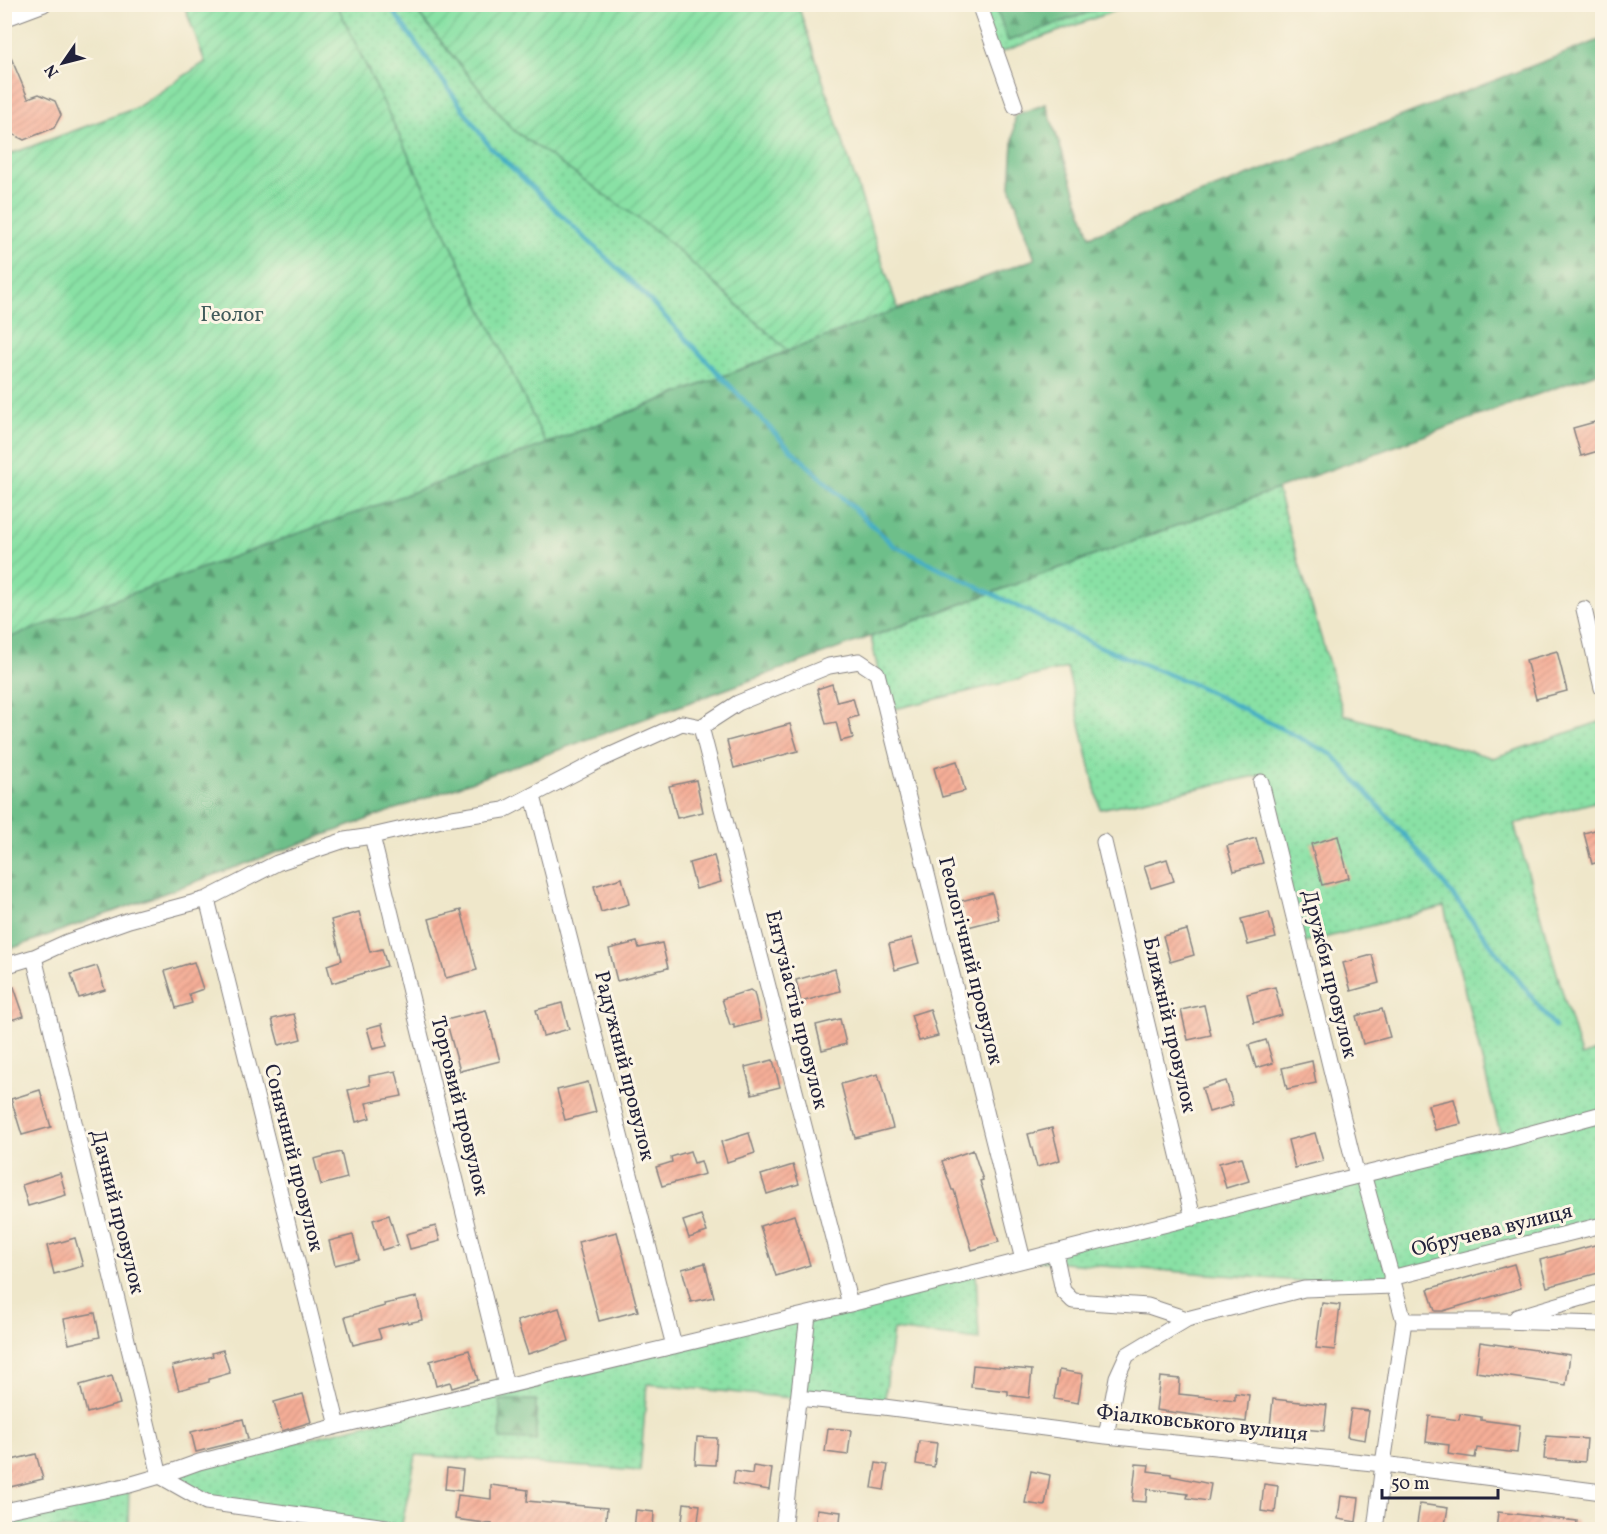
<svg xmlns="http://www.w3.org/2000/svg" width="1607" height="1534" font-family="Vollkorn,serif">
  <defs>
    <pattern id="grass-dots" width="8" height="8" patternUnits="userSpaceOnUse" patternTransform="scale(1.5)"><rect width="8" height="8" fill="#89e1a5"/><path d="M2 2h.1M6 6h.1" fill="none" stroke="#76c18f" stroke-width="1.8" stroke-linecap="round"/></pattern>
    <pattern id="forest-firs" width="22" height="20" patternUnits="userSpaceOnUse" patternTransform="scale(1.5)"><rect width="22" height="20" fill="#6ebf8a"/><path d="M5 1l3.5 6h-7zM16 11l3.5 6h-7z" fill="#5a9b72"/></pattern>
    <pattern id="garden-furrows" width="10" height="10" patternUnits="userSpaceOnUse" patternTransform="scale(1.5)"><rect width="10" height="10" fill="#89e1a5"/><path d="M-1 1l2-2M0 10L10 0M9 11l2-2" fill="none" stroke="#76c18f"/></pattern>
    <pattern id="building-hatch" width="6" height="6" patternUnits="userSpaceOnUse" patternTransform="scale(1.5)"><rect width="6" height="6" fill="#f5ae97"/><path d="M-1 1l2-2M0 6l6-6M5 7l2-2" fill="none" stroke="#d29583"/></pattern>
  </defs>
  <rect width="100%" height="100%" fill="#fcf5e5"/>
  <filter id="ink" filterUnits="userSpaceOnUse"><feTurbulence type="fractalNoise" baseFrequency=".0167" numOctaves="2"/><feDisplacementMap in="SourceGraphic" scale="12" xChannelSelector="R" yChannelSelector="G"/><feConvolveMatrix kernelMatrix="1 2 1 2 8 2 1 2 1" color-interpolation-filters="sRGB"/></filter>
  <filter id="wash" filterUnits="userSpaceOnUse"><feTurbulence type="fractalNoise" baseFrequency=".008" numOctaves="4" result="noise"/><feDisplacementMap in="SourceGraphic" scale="24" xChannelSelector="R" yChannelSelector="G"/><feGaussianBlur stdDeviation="1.35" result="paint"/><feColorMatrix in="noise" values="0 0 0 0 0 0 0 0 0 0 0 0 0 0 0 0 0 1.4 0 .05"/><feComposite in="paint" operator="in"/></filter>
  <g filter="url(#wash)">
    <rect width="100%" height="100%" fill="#efe7ca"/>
    <path fill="url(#grass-dots)" stroke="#568270" stroke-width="1.5" d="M979,4L1131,5L996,54Z
      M337,5H416L421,17L512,129L660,234L788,351L546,444Z
      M1277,489L1344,715L1493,758L1602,721V800L1514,824L1581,1056L1602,1049V1225L1391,1278L1315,1282L1023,1260L1502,1141L1444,907L1300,944L1261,775L1100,809L1067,668L886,711L871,637Z
      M976,1272L979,1340L893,1330L884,1407L647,1384L640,1471L416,1455L401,1529L206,1502L160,1476Z
      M129,1485L128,1529H5L4,1511Z"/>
    <path fill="url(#forest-firs)" stroke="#487062" stroke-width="1.5" d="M995,4H1109V5L1008,41Z
      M1602,39V371L5,951V639L546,444L898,309L1035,259L1010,186L1015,115L1046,104L1090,236Z
      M500,1400H536V1440L500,1439Z"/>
    <path fill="url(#garden-furrows)" stroke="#568270" stroke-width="1.5" d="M184,5H337L546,444L5,639V156L136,108L205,62Z
      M416,5H798L898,309L788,351L660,234L512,129L421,17Z"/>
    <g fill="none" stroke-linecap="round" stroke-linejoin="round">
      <path stroke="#45aec4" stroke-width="4.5" d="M388,4L490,147L639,289L785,444L893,545L1098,646L1198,686L1333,755L1416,848L1555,1027"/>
    </g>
    <g id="blocks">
      <path fill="url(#building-hatch)" d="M4,41L28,98L39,94L55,101L61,115L54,128L24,140L4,130V107L9,105L4,95Z
        M1602,420V450L1581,456L1573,428Z
        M1557,651L1567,691L1536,699L1526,660Z
        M832,684L837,702L853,698L858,716L848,719L853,738L841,741L836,722L826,724L817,689Z
        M790,724L798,751L734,768L727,741Z
        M957,761L965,791L942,797L934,768Z
        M696,780L703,812L677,818L669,786Z
        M1602,828V861L1592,864L1584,833Z
        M1338,836L1349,878L1322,885L1311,844Z
        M1256,838L1263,863L1234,871L1227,846Z
        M714,856L721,882L696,889L689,863Z
        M1167,859L1174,881L1151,888L1144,866Z
        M622,878L629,904L601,912L594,886Z
        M992,893L999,919L968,927L961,901Z
        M461,910L477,970L446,978L429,919Z
        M359,912L370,952L382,949L387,966L332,983L327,965L342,960L331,920Z
        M1269,912L1276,938L1248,945L1241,919Z
        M1187,930L1194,955L1170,962L1163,936Z
        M912,938L919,963L895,970L889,944Z
        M637,942L639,948L662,943L668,968L617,981L609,949Z
        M1372,955L1379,983L1351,991L1343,963Z
        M194,962L203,989L189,994L192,1003L176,1008L165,971Z
        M97,966L105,990L79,998L71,974Z
        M835,969L840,991L801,1002L796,980Z
        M14,987L24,1016L4,1022V990Z
        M1275,987L1282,1015L1254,1023L1247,994Z
        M750,990L754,992L761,1021L734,1028V1024L730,1025L722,999Z
        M562,1003L569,1029L543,1036L536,1010Z
        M1204,1005L1211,1035L1188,1040L1181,1010Z
        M930,1009L938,1036L919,1041L911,1015Z
        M1382,1009L1390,1037L1363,1044L1356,1016Z
        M486,1010L500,1061L460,1071L446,1020Z
        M294,1014L301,1039L279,1045L272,1019Z
        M840,1019L846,1044L822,1050L816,1025Z
        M382,1024L387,1046L373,1049L367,1028Z
        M1266,1040L1273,1063L1256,1068L1249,1045Z
        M773,1060L780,1087L752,1094L745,1067Z
        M1312,1061L1316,1083L1287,1089L1282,1068Z
        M396,1071L402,1096L366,1103L370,1118L356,1122L348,1090L370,1085L369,1076Z
        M878,1074L893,1128L855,1138L841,1084Z
        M1226,1081L1233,1105L1209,1112L1202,1088Z
        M588,1082L596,1112L565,1120L557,1090Z
        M40,1090L51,1127L22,1135L11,1099Z
        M1454,1099L1461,1124L1435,1130L1428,1105Z
        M1052,1128L1060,1160L1037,1167L1028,1134Z
        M749,1133L755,1153L727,1162L721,1142Z
        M1315,1133L1323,1161L1295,1168L1288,1140Z
        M973,1150L983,1180L980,1181L999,1242L972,1250L954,1190H952L942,1161Z
        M690,1151L694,1163L701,1161L705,1174L662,1186L656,1167L672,1162L671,1157Z
        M341,1152L347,1178L321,1185L314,1159Z
        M1242,1157L1249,1181L1226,1188L1219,1163Z
        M793,1165L799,1184L767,1194L761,1175Z
        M60,1173L66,1195L28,1206L22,1185Z
        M389,1215L398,1245L382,1250L373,1220Z
        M701,1215L707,1232L689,1238L683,1221Z
        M794,1215L810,1265L776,1276L760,1226Z
        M436,1226L440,1241L410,1249L406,1234Z
        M617,1232L638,1311L599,1321L578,1242Z
        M353,1235L359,1259L335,1265L329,1241Z
        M75,1238L83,1266L54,1274L47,1246Z
        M1602,1243V1272L1547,1287L1540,1260Z
        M705,1263L714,1297L691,1302L682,1269Z
        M1514,1264L1521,1288L1443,1311H1435L1428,1289Z
        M417,1297L422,1320L408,1323V1321L378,1329L381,1338L353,1345L345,1317L385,1306L384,1304Z
        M1322,1303L1340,1305L1335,1350L1316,1348Z
        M559,1308L569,1341L528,1354L517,1321Z
        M95,1313L100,1337L69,1344L64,1319Z
        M1480,1342L1570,1355L1566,1385L1476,1372Z
        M223,1350L230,1373L209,1379V1382L179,1390L172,1366L213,1356L212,1353Z
        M469,1350L478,1380L452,1388L450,1382L436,1386L430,1361Z
        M973,1365L1032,1370L1029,1398L1008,1395V1391L971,1387Z
        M1059,1370L1083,1374L1078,1403L1054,1399Z
        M112,1376L120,1404L87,1413L80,1385Z
        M1160,1377L1180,1379L1179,1394L1235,1400V1393L1249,1395L1246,1422L1156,1410Z
        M303,1394L311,1422L282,1431L274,1402Z
        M1273,1399L1327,1405L1324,1431L1270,1426Z
        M1351,1409L1369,1411L1365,1440L1347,1437Z
        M1460,1414L1481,1417V1420L1520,1425L1517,1453L1477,1448L1475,1458L1448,1454L1449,1445L1426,1442L1429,1416L1459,1420Z
        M243,1419L248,1439L196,1452L191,1432Z
        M828,1428L851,1430L848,1455L825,1452Z
        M1546,1436L1587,1439L1585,1462L1544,1459Z
        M697,1437L717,1438L715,1465L695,1464Z
        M919,1441L937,1443L934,1467L916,1464Z
        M36,1454L43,1479L10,1487L4,1462Z
        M876,1463L888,1465L884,1490L872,1488Z
        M1136,1464L1149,1465L1148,1471L1171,1474V1476L1211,1484L1208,1501L1187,1498L1188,1494L1147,1489L1146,1502L1132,1501Z
        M753,1466L772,1469L769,1490L733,1484L735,1471L752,1474Z
        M447,1468L463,1470L461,1491L445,1489Z
        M1031,1471L1050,1475L1045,1506L1025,1503Z
        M1264,1484L1278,1486L1275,1513L1261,1511Z
        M491,1485L528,1490L527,1501L607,1508L605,1530H542V1528L492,1526V1524L455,1519L458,1495L491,1499Z
        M1341,1496L1359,1498L1356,1522L1338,1519Z
        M684,1503L700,1505L697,1530H681Z
        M1420,1504L1448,1508L1444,1530H1416Z
        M817,1509L841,1512L839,1530H815Z
        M636,1510L654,1512L653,1530H634Z
        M1498,1512L1577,1521L1576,1530H1496Z"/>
    </g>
  </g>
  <g filter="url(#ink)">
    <use href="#blocks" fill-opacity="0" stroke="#888482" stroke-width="1.5"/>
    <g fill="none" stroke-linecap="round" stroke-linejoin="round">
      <g stroke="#888482" stroke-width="17">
        <path id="minor" d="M979,4L1015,106
          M4,19L44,4
          M1584,609L1602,688
          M701,727L850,1304
          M1261,782L1357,1176
          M533,796L674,1346
          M372,836L506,1386
          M1104,842L1193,1218
          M207,899L338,1426
          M34,957L160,1476L206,1502L408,1530
          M4,966L34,957L67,942L129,920L207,899L277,863L345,840L372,836L446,819L504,810L600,760L682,723L701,727L738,703L829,666L859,661L877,673L1023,1260
          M1363,1174L1404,1321L1383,1464L1375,1530
          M1055,1252L1063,1291L1073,1301L1148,1306L1187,1319
          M1391,1278L1602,1225
          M1517,1317L1602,1292
          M1404,1321H1502L1602,1324
          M798,1398L884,1407L1106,1436L1383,1464L1602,1492
          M1106,1436L1117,1377L1127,1355L1187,1319L1304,1289L1394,1286
          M4,1511L129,1485L160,1476L199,1462L338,1426L850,1304L1357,1176L1502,1141L1602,1114
          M783,1530L808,1315"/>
      </g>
      <use href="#minor" stroke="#fff" stroke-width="15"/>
    </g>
  </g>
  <g text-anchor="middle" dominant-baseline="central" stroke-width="6" stroke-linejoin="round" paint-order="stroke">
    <g font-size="21" fill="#415b5b" stroke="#fcf5e5">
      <text x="232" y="315">Геолог</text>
    </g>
    <g font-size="21" fill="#22223b" stroke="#fcf5e5">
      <text transform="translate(970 961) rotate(76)">Геологічний провулок</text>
      <text transform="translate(1329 974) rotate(76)">Дружби провулок</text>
      <text transform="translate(796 1010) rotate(76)">Ентузіастів провулок</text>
      <text transform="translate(1169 1025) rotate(77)">Ближній провулок</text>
      <text transform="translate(624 1066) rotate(76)">Радужний провулок</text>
      <text transform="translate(459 1106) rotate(76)">Торговий провулок</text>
      <text transform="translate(293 1158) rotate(76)">Сонячний провулок</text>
      <text transform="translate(117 1212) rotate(76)">Дачний провулок</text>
      <text transform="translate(1492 1231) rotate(-14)">Обручева вулиця</text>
      <text transform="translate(1202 1424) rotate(6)">Фіалковського вулиця</text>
    </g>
  </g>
  <rect width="1607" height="1534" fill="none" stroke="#fcf5e5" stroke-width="24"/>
  <g transform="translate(63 63) rotate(235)" stroke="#fcf5e5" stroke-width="4.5" paint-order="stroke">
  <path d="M0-4.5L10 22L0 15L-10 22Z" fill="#22223b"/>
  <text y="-9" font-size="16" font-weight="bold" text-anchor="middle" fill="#22223b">N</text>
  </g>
  <path d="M1382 1489v9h116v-9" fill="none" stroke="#22223b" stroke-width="3"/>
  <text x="1391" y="1489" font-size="18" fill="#22223b" stroke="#fcf5e5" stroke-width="4.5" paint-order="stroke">50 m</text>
</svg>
